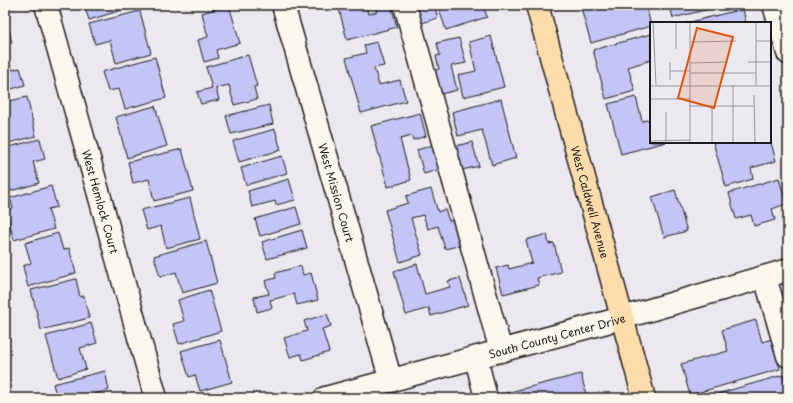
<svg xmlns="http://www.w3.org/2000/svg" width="793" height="403" font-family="'Playpen Sans',sans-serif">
  <rect width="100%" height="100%" fill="#ebe8ef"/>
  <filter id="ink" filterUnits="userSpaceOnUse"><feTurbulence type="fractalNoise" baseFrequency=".025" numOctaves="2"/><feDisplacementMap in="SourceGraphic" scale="8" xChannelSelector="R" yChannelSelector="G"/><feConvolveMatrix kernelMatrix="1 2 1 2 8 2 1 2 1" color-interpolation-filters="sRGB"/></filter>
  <g filter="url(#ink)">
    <path fill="#c5c4f7" stroke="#1c1c1c" d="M84,5H131L132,7L89,20Z
      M229,5L240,43L216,50L218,58L204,62L198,40L208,37L202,13Z
      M338,5H366L368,14L377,12L375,6L391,5L397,27L347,40Z
      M416,5H434L438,18L422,23Z
      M453,5H483L487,17L446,30L439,9Z
      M580,5H646L651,26L591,43Z
      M670,5H725L673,18Z
      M743,9L746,23H686Z
      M140,11L151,53L116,63L110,40L95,44L89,24Z
      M5,21H7L12,43L5,44Z
      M651,34V60L628,67L635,91L606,99L593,50Z
      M491,36L504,87L463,97L458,75L476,71L469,42Z
      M459,38L466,63L451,66L457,90L441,94L435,70L439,69L436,56L440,55L437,43Z
      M377,42L384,66L374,68L379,85L400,80L406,101L361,113L346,58L366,53L364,45Z
      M5,49L12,70L20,68L25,85L5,91Z
      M248,55L257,86L254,87L257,99L234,105L229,85L216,88L219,100L201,104L197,92L212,88L206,67Z
      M155,57L166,98L125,109L119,89L108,91L102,72Z
      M27,97L36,136L5,144V102Z
      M636,97L642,121L651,119V142H666L621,154L608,104Z
      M501,99L516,158L492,165L482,130L458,136L452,112Z
      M269,105L273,124L231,134L226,116Z
      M155,106L167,146L127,158L116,117Z
      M420,113L426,136L413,140L412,136L400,139L411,180L388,187L371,126Z
      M275,129L281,150L239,162L233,141Z
      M40,139L45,159L33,162L39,183L7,192L5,183V148Z
      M770,139L776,161L751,168L753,179L726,187L713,142H770Z
      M472,142L479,166L462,170L456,146Z
      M433,145L440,169L424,174L417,150Z
      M182,149L193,191L154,201L149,179L133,183L128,162Z
      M282,156L287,173L246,185L241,168Z
      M779,178L786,204L772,209L775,220L754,226L751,215L736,219L729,193Z
      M289,179L295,200L276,205L275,201L252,207L248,191Z
      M51,186L57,207L48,209L54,229L14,240L6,211L13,208L10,198Z
      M431,189L438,212L445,209L449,221L454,220L462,245L445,249L438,226L428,229L423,215L411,218L422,255L400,262L385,210L408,203L406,196Z
      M675,190L687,231L664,237L652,197Z
      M190,198L200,239L166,248L161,226L147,230L141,210Z
      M296,207L301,224L260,236L255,219Z
      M302,230L307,248L267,259L262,242Z
      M58,233L63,250L69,248L76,273L28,287L23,266L31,263L25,243Z
      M547,234L549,244L554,243L561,272L537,278L539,285L503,294L496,268L508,265L509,269L532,263L526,240Z
      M206,241L217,283L182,293L176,272L160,277L154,256Z
      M417,264L425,294L450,287L448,281L460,278L468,305L431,316L429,308L406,315L394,271Z
      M301,266L303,275L311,273L318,300L297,305L294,294L270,300L272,308L257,312L254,297L269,294L265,281L276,278L275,273Z
      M76,279L80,297L84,296L89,318L41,330L31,290Z
      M209,290L221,331L179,344L173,324L184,321L178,300Z
      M327,314L331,326L322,329L329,352L303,360L301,354L290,357L284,338L307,331L304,321Z
      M756,320L762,342L772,339L780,369L690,395L681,364L728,351L722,330Z
      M91,323L97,343L80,348L86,369L58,378L46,336Z
      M220,340L232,382L200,391L195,375L189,377L181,351Z
      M105,371L109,390L94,394L95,398H57L53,384Z
      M581,374L587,398H499L498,395Z
      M783,375L788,398H703Z"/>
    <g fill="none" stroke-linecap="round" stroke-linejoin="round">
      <g stroke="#1c1c1c" stroke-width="25">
        <g id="minor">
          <path id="s1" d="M46,5L156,398"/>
          <path id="s2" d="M283,5L391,381"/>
          <path d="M405,5L501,351"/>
          <path d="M774,5L788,53"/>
          <path d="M765,277L788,356"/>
          <path d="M476,358L486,398"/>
          <path id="s3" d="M325,398L622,318L788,270"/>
        </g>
      </g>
      <g stroke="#1c1c1c" stroke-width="25">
        <g id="major">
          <path id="s4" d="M537,5L644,398"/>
        </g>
      </g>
      <use href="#minor" stroke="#fbf7ec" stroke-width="22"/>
      <use href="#major" stroke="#fddcac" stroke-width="22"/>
    </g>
  </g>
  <g text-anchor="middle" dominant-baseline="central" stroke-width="3" stroke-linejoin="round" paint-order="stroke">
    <g font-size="11" fill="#1c1c1c" stroke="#fbf7ec">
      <text stroke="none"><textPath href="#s2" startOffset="195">West Mission Court</textPath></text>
      <text stroke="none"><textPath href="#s1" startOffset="204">West Hemlock Court</textPath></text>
      <text stroke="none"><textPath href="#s4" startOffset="204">West Caldwell Avenue</textPath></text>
      <text stroke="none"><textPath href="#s3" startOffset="240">South County Center Drive</textPath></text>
    </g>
  </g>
  <g transform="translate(650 22)">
    <rect width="121" height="121" fill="#ebe8ef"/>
    <path fill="none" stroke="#98969b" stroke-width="1" d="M3,0L6,63M26,0V27M40,0V121M106,0V63M106,19H121M40,20L86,19M98,40H121M40,41L78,40M20,49H40M40,51H106M20,58V40M83,63V121M0,64H121M104,73L105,121M0,77H40M40,84H104M62,84V121M16,90V119M0,119L40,118"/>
    <path fill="#de560d" fill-opacity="0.15" stroke="#de560d" stroke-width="2" d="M47,6L83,15L64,86L28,76Z"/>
    <rect width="121" height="121" fill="none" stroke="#1c1c1c" stroke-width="2"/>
  </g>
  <rect width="793" height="403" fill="none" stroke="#fbf7ec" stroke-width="20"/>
  <rect x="10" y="10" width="773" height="383" fill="none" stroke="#1c1c1c" stroke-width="1.5" filter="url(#ink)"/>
</svg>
